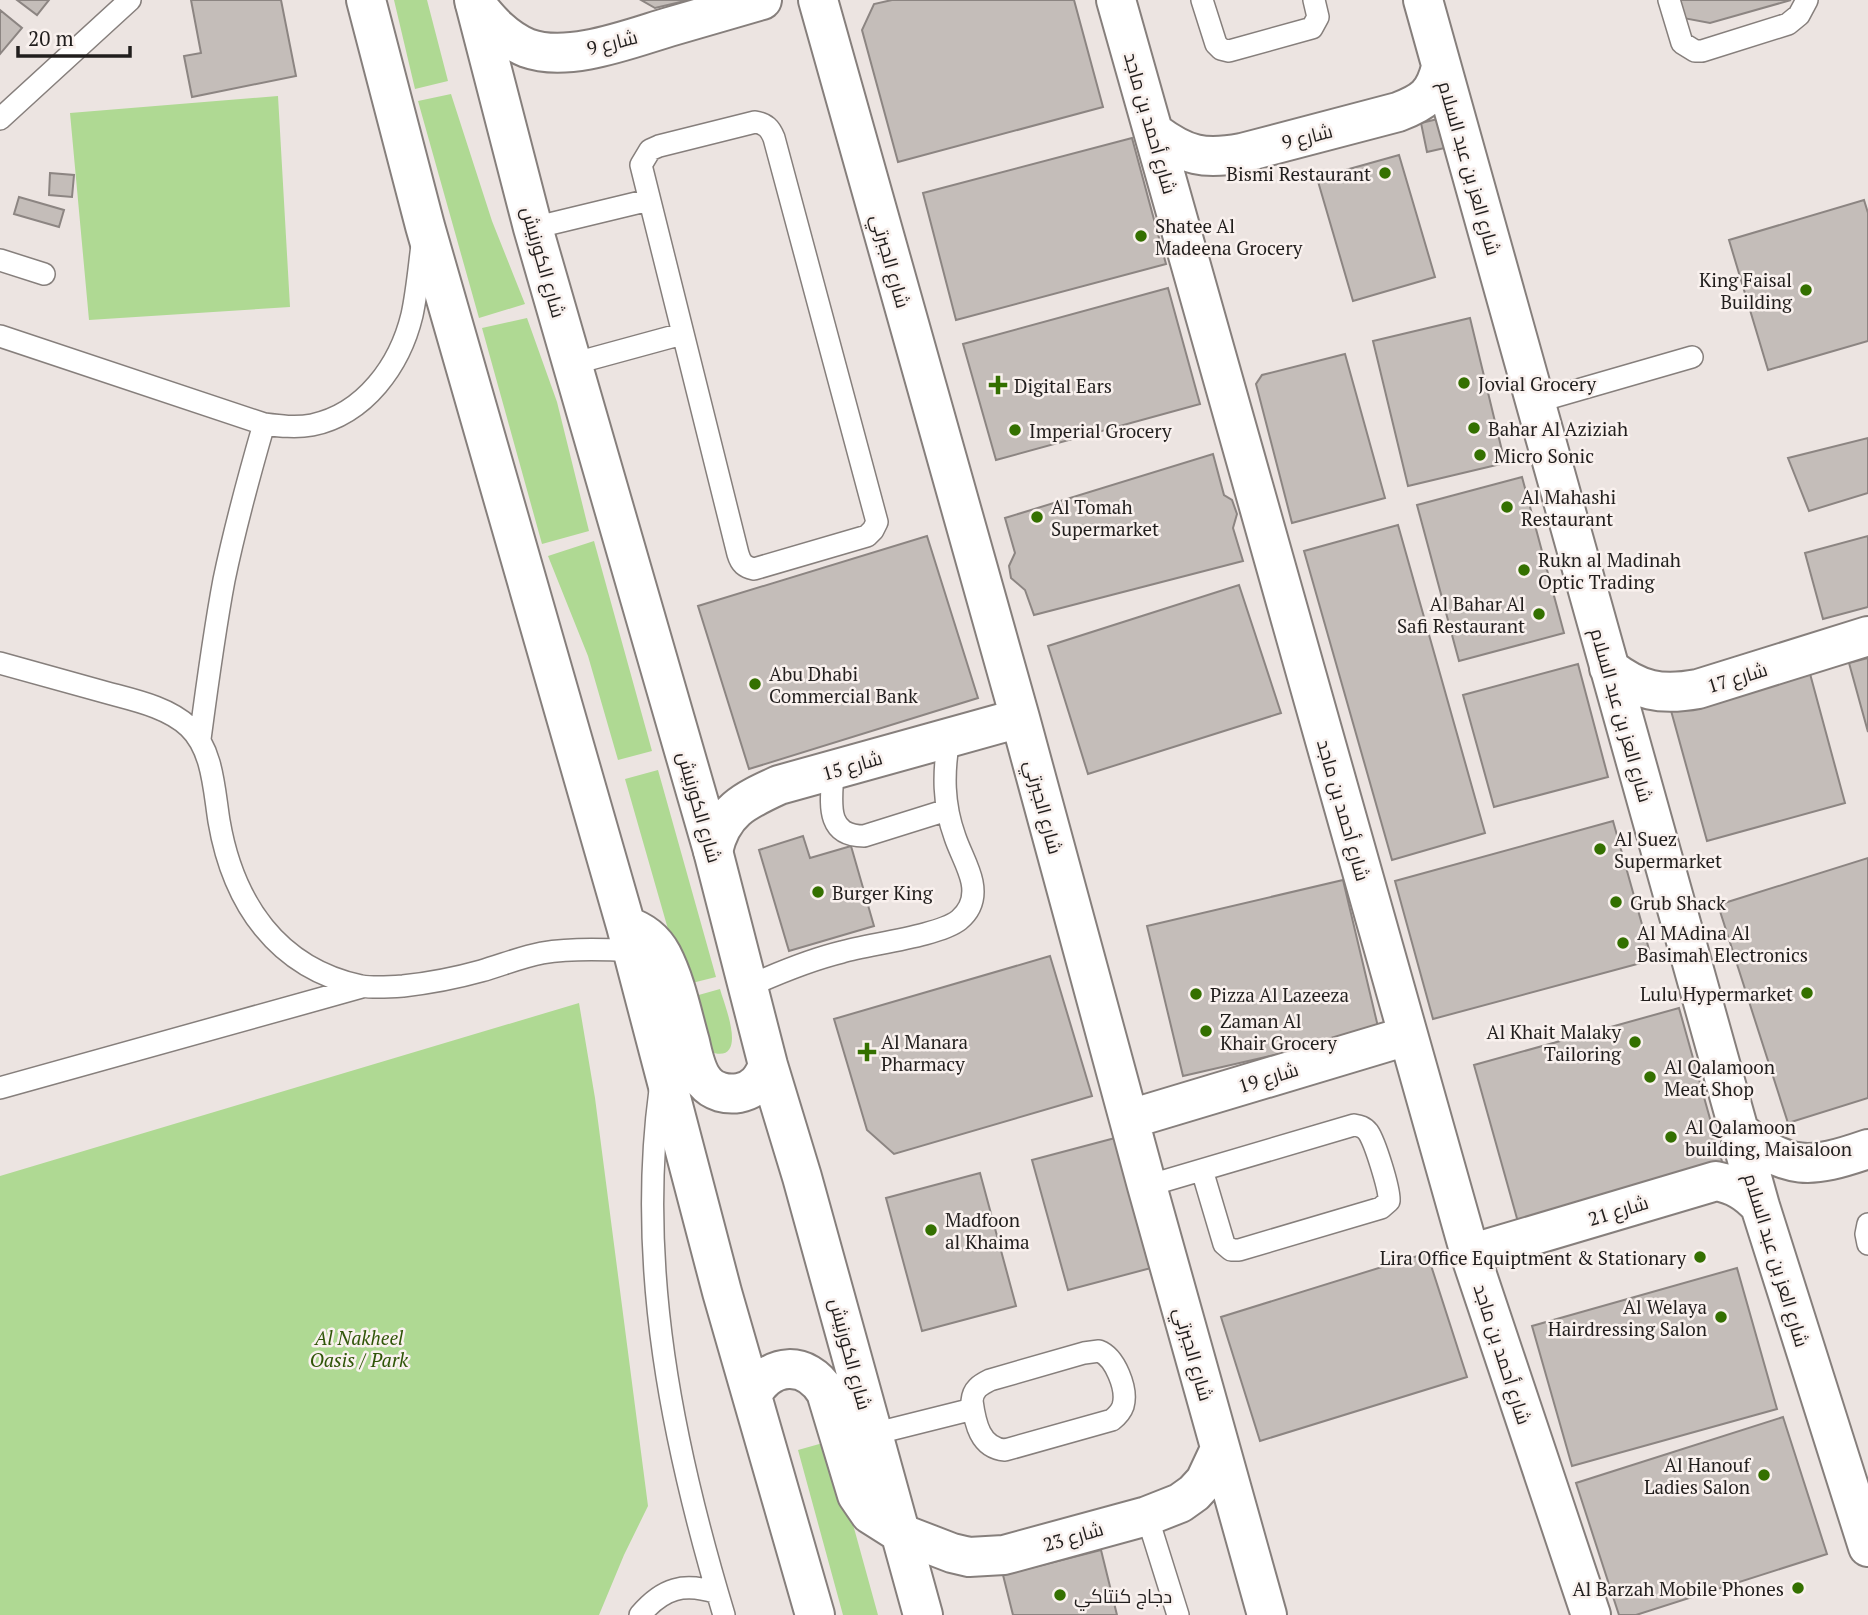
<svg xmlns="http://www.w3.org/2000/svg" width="1868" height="1615" font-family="'PT Serif',Cairo,serif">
  <rect width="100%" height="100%" fill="#ece4e1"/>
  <path fill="#afd993" d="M394,0H427L448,81L415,89Z
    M451,94L492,221L525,304L479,318L418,101Z
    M278,96L290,307L89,320L70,113Z
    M527,318L557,402L589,531L542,544L482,328Z
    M594,541L652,751L618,760L588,656L548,556Z
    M658,770L716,977L684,985L625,779Z
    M720,989C724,1004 750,1065 710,1052L688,998Z
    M579,1003L595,1098L648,1506L624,1555L599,1615H0V1176Z
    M830,1441L878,1615H843L798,1450Z"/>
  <path fill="#c4bdb9" stroke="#8c8582" stroke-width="2" d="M17,0H49L37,15Z
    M191,0H281L296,76L192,97L184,56L201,53Z
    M641,0H689L655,8Z
    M892,0H1074L1103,107L898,162L862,30L874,4Z
    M1678,0H1791L1710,23L1683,18Z
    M0,10L22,28L0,54Z
    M1442,118L1449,147L1427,152L1421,123Z
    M1132,138L1166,264L956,320L923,193Z
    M1399,155L1435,277L1353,301L1317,178Z
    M50,173L74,175L72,197L49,195Z
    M19,197L64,210L59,227L14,214Z
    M1864,200L1868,213V341L1768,370L1729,240Z
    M1168,288L1200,404L996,460L963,344Z
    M1470,318L1505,463L1408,486L1373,341Z
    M1345,354L1385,498L1292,523L1256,384L1262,375Z
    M1868,438V493L1809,511L1788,458Z
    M1213,454L1224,495L1232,500L1237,514L1233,528L1243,561L1034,615L1025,590L1011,578L1009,566L1015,553L1005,518Z
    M1522,477L1564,633L1459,661L1417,505Z
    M1398,525L1485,833L1392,860L1304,551Z
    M927,536L978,698L749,769L698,606Z
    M1868,536V607L1823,619L1805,553Z
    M1239,585L1281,713L1088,774L1048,646Z
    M1868,658V732L1849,663Z
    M1578,664L1608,777L1494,807L1463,695Z
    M1809,670L1845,803L1707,841L1670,707Z
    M1613,821L1652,960L1433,1019L1395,881Z
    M803,836L810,858L851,846L874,926L789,951L759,850Z
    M1868,858V1098L1788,1123L1718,905Z
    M1343,880L1379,1031L1183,1076L1147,926Z
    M1050,956L1092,1096L894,1154L867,1130L834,1019Z
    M1679,1008L1723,1165L1518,1222L1474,1065Z
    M1115,1138L1151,1268L1068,1290L1032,1160Z
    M980,1173L1016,1306L922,1331L886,1198Z
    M1427,1253L1467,1377L1260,1441L1221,1317Z
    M1737,1268L1777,1409L1572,1466L1532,1326Z
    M1783,1417L1827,1554L1636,1615H1619L1576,1483Z
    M1101,1550L1117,1615H1013L1003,1575Z"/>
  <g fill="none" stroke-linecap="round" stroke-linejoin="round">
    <g stroke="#867f7c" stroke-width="24">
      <path id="service" d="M1202,0L1216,44L1221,49L1229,51L1312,28L1318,17L1314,0
        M1669,0L1682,43L1695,51H1702L1788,24L1799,15L1807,0
        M0,119L130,0
        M755,122C766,124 770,128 774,138L877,522L873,530L867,536L754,569C745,567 741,564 738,554L641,165L650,150L659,146Z
        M533,228L649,200
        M0,260L44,274
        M0,336L264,424C280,426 296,428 312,425C365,414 400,365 412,315C417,292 419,268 422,245
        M572,364L682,334
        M1536,402L1692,357
        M0,663C32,672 64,681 97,690C127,699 166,705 189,727C213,750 214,790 219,821C233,903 277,968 361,986C374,988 390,987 403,986C430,983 456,978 481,971C502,965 521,957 542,953C572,948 602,949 632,951
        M200,739C207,686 214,633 224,580C235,527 249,476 264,424
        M833,771C832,799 823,836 864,836L947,810
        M747,987C778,973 809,960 842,952C869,944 939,936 959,920C971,910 975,897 972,882C969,867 960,852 955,837C943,804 943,773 949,738
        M0,1088L362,987
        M660,1090C636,1268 673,1446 724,1615
        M1147,1186L1354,1125C1360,1126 1364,1127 1368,1132C1375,1142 1390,1190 1389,1201L1381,1208L1239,1250H1231L1224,1244L1202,1170
        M1868,1224L1866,1234L1868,1244
        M1099,1351C1115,1357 1128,1389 1123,1406C1121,1412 1117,1416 1112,1420L1005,1450C980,1448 975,1423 972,1401C973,1389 980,1385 990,1380L1084,1353Z
        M873,1434L973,1409
        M1147,1516L1178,1615
        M640,1615C663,1588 684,1582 717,1593"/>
    </g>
    <g stroke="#867f7c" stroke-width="42">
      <path id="minor" d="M818,0L1020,718L1147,1186L1267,1615
        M1116,0L1470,1254L1591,1615
        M1423,0L1760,1206L1868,1547
        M475,3C490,22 505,39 527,48C568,63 629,39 669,27C700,18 731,9 762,0
        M1155,133C1186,156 1204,160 1242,153L1398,112C1424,102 1434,95 1441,67
        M1609,668C1639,691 1660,696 1698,689L1868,636
        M713,851C722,811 744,801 779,785L1020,718
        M1130,1119L1407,1036
        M1739,1131C1788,1171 1810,1169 1868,1149
        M1470,1254L1716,1181C1735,1185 1746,1191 1760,1206
        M900,1533L952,1553L969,1557L1004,1555L1147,1516L1180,1503L1194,1493L1205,1481L1220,1449"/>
    </g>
    <g stroke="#867f7c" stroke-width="42">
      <path id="secondary" d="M366,0L425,226L626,926L722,1292L815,1615
        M474,0L533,228L713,851L768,1065L802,1177L923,1615
        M626,926C642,931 654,940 662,955C676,982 682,1014 690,1042C693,1055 696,1072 705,1082C713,1092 727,1095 739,1093C755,1090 763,1079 768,1065
        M752,1395C770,1362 806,1360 826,1392L857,1495L870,1514L900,1533"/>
    </g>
    <use href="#service" stroke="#fff" stroke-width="21"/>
    <use href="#minor" stroke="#fff" stroke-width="38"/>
    <use href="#secondary" stroke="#fff" stroke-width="38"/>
  </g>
  <g fill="#347000" stroke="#f9f1ee" stroke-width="2.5">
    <circle cx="1385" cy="173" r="7"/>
    <circle cx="1141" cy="236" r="7"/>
    <circle cx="1806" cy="290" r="7"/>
    <circle cx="1464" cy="383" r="7"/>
    <path d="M994.5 374.5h7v7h7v7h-7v7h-7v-7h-7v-7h7z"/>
    <circle cx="1474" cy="428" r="7"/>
    <circle cx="1015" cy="430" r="7"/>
    <circle cx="1480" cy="455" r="7"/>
    <circle cx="1507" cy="507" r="7"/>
    <circle cx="1037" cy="517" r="7"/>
    <circle cx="1524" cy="570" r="7"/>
    <circle cx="1539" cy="614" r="7"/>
    <circle cx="755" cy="684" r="7"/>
    <circle cx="1600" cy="849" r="7"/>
    <circle cx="818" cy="892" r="7"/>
    <circle cx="1616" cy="902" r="7"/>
    <circle cx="1623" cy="943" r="7"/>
    <circle cx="1807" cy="993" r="7"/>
    <circle cx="1196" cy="994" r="7"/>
    <circle cx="1206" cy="1031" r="7"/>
    <circle cx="1635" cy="1042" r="7"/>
    <path d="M863.5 1041.5h7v7h7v7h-7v7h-7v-7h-7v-7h7z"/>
    <circle cx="1650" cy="1077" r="7"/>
    <circle cx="1671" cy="1137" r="7"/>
    <circle cx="931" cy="1230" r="7"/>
    <circle cx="1700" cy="1257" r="7"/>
    <circle cx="1721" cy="1317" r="7"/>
    <circle cx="1764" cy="1475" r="7"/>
    <circle cx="1798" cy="1588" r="7"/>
    <circle cx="1060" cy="1595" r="7"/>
  </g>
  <g text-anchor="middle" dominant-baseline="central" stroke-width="5" stroke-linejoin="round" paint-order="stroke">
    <g font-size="19" fill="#211e1d" stroke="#f9f1ee">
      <text transform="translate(612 42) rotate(-14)">شارع 9</text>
      <text transform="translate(1151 123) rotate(74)">شارع أحمد بن ماجد</text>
      <text transform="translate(1307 136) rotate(-14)">شارع 9</text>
      <text transform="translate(1470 168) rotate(74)">شارع العز بن عبد السلام</text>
      <text transform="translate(891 261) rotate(74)">شارع الجبرتي</text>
      <text transform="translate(544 262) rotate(74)">شارع الكورنيش</text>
      <text transform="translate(1737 677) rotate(-17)">شارع 17</text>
      <text transform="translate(1622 715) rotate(74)">شارع العز بن عبد السلام</text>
      <text transform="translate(852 765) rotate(-16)">شارع 15</text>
      <text transform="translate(700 807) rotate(74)">شارع الكورنيش</text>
      <text transform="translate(1044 807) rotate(75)">شارع الجبرتي</text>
      <text transform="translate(1344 810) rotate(74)">شارع أحمد بن ماجد</text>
      <text transform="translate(1268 1077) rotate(-17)">شارع 19</text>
      <text transform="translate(1618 1210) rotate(-17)">شارع 21</text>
      <text transform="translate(1777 1260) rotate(73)">شارع العز بن عبد السلام</text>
      <text transform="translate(851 1354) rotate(75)">شارع الكورنيش</text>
      <text transform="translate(1194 1354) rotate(74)">شارع الجبرتي</text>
      <text transform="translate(1503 1354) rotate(72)">شارع أحمد بن ماجد</text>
      <text transform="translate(1073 1536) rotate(-16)">شارع 23</text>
    </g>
    <g font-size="19" fill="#211e1d" stroke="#f9f1ee" text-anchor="start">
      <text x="1371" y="173" text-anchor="end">Bismi Restaurant</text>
      <text x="1155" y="225">Shatee Al<tspan x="1155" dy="22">Madeena Grocery</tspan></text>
      <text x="1792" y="279" text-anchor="end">King Faisal<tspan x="1792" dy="22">Building</tspan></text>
      <text x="1478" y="383">Jovial Grocery</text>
      <text x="1014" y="385">Digital Ears</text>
      <text x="1488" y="428">Bahar Al Aziziah</text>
      <text x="1029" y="430">Imperial Grocery</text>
      <text x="1494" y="455">Micro Sonic</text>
      <text x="1521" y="496">Al Mahashi<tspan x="1521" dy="22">Restaurant</tspan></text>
      <text x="1051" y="506">Al Tomah<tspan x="1051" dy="22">Supermarket</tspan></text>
      <text x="1538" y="559">Rukn al Madinah<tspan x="1538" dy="22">Optic Trading</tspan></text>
      <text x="1525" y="603" text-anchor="end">Al Bahar Al<tspan x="1525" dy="22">Safi Restaurant</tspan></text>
      <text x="769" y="673">Abu Dhabi<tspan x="769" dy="22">Commercial Bank</tspan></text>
      <text x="1614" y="838">Al Suez<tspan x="1614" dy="22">Supermarket</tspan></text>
      <text x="832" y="892">Burger King</text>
      <text x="1630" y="902">Grub Shack</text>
      <text x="1637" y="932">Al MAdina Al<tspan x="1637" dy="22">Basimah Electronics</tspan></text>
      <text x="1793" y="993" text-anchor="end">Lulu Hypermarket</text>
      <text x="1210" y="994">Pizza Al Lazeeza</text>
      <text x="1220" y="1020">Zaman Al<tspan x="1220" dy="22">Khair Grocery</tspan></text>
      <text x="1621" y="1031" text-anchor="end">Al Khait Malaky<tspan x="1621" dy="22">Tailoring</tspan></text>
      <text x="881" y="1041">Al Manara<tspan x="881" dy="22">Pharmacy</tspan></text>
      <text x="1664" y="1066">Al Qalamoon<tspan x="1664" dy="22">Meat Shop</tspan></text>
      <text x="1685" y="1126">Al Qalamoon<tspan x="1685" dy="22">building, Maisaloon</tspan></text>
      <text x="945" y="1219">Madfoon<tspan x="945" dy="22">al Khaima</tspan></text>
      <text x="1686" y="1257" text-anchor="end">Lira Office Equiptment &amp; Stationary</text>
      <text x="1707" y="1306" text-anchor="end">Al Welaya<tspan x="1707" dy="22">Hairdressing Salon</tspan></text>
      <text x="1750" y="1464" text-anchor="end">Al Hanouf<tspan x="1750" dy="22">Ladies Salon</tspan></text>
      <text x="1784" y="1588" text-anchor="end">Al Barzah Mobile Phones</text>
      <text x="1074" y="1595">دجاج كنتاكي</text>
    </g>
    <g font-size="19" font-style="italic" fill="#2f5507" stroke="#f9f1ee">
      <text x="359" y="1337">Al Nakheel<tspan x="359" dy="22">Oasis / Park</tspan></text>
    </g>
  </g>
  <path d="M18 46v10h112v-10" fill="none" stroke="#211e1d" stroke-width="3.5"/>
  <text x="28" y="46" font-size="21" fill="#211e1d" stroke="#f9f1ee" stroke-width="5" paint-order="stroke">20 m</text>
</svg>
